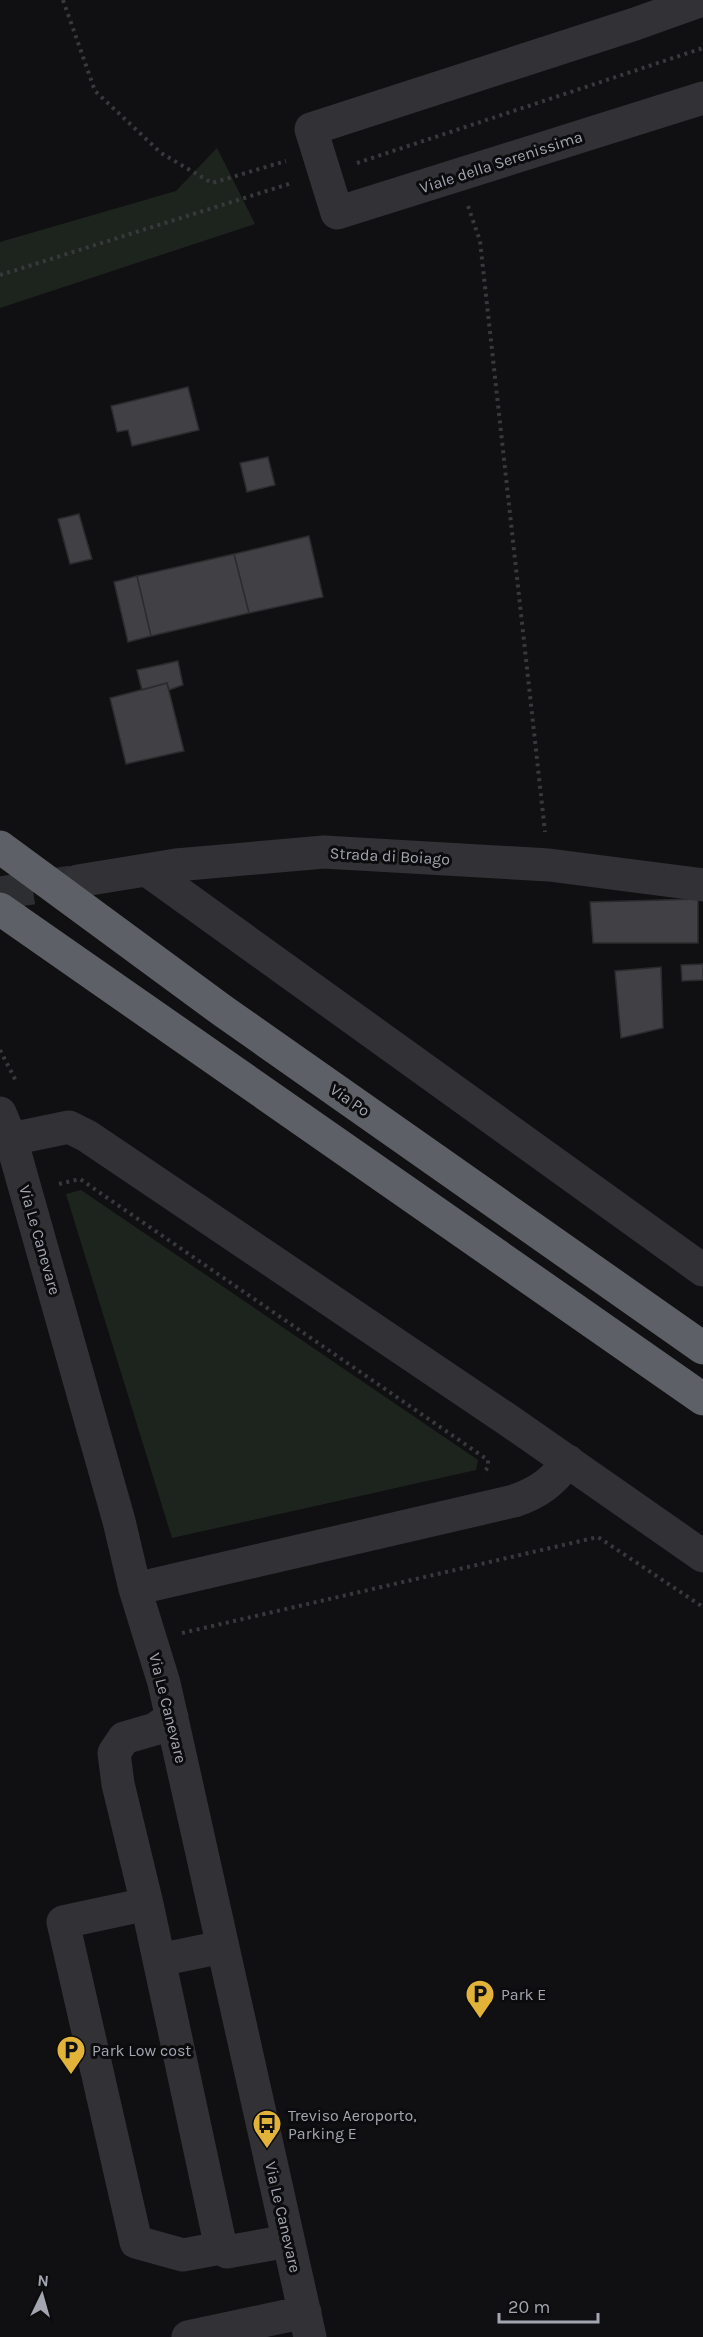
<svg xmlns="http://www.w3.org/2000/svg" width="703" height="2337" font-family="Karla,sans-serif">
  <rect width="100%" height="100%" fill="#101012"/>
  <path fill="#1d241e" d="M217,148L255,224L0,308V242L176,191Z
    M81,1190L478,1460L476,1470L172,1538L66,1194Z"/>
  <path fill="#404045" stroke="#2b2b2d" stroke-width="1.5" d="M188,387L199,430L132,446L128,430L117,432L111,406Z
    M268,457L275,485L247,492L240,463Z
    M79,514L92,559L70,564L58,519Z
    M309,536L323,597L249,613L234,554Z
    M234,554L249,613L151,636L137,576Z
    M137,576L151,636L128,642L114,582Z
    M178,661L183,685L169,690L167,683L142,690L137,670Z
    M167,683L184,751L126,764L110,698Z
    M698,899V943H593L590,902Z
    M703,964V980L682,981L681,965Z
    M661,967L663,1028L621,1038L615,971Z"/>
  <g fill="none" stroke-linecap="round" stroke-linejoin="round">
    <path stroke="#2d2e32" stroke-width="33" stroke-dasharray="33 16" stroke-linecap="butt" d="M0,893L72,882"/>
    <path stroke="#38393d" stroke-width="4" stroke-dasharray="3 4.5" stroke-linecap="butt" d="M63,0L95,91L161,153L212,183L286,161
      M357,163L703,48
      M468,206L480,241L545,832
      M0,275L292,183
      M0,1050L17,1083
      M59,1184L80,1179L488,1460V1467L483,1474
      M182,1633L598,1537L703,1607"/>
    <path stroke="#323236" stroke-width="33" d="M702,0L635,24L311,129L337,213L703,98
      M147,870L703,1270
      M78,881L176,865L324,852L549,865L703,885
      M0,1113L11,1139L119,1521L135,1589L164,1683L310,2337
      M11,1139L69,1127L87,1136L508,1420L703,1556
      M135,1589L514,1501C538,1493 553,1482 568,1461
      M172,1717L155,1729L124,1738L114,1753L118,1784L147,1904L221,2248L227,2252L288,2241
      M147,1904L63,1922L136,2242L183,2255L221,2248
      M159,1960L222,1947
      M188,2337L305,2312"/>
    <path stroke="#5e6067" stroke-width="33" d="M0,847L223,1011L703,1348
      M0,909L703,1399"/>
  </g>
  <defs>
    <g id="parking-pin" transform="scale(1.5)"><path d="M0 17L-7.5 6A9.5 9.5 0 1 1 7.5 6Z" fill="#e1b339" stroke="#0c0b0d"/><path d="M-3.5-5.5H1a3.5 3.5 0 0 1 0 7H-1V5.5H-3.5ZM-1-3.4V-.6H.8a1.4 1.4 0 0 0 0-2.8Z" fill="#111"/></g>
    <g id="bus-pin" transform="scale(1.5)"><path d="M0 17L-7.5 6A9.5 9.5 0 1 1 7.5 6Z" fill="#e1b339" stroke="#0c0b0d"/><path d="M-5-6H5V4H4V6H2V4H-2V6H-4V4H-5ZM-3.5-4V0h7V-4ZM-3.5 1.2v1.5H-2V1.2ZM2 1.2v1.5H3.5V1.2Z" fill="#111"/></g>
  </defs>
  <g fill-rule="evenodd">
    <use href="#parking-pin" x="480" y="1994"/>
    <use href="#parking-pin" x="71" y="2050"/>
    <use href="#bus-pin" x="267" y="2124"/>
  </g>
  <g text-anchor="middle" dominant-baseline="central" stroke-width="6" stroke-linejoin="round" paint-order="stroke">
    <g font-size="16" fill="#a3a6b1" stroke="#0c0b0d">
      <text transform="translate(501 162) rotate(-18)">Viale della Serenissima</text>
      <text transform="translate(390 856) rotate(3)">Strada di Boiago</text>
      <text transform="translate(350 1100) rotate(35)">Via Po</text>
      <text transform="translate(40 1240) rotate(74)">Via Le Canevare</text>
      <text transform="translate(168 1708) rotate(76)">Via Le Canevare</text>
      <text transform="translate(283 2217) rotate(77)">Via Le Canevare</text>
    </g>
    <g font-size="16" fill="#a3a6b1" stroke="#0c0b0d" text-anchor="start">
      <text x="501" y="1994">Park E</text>
      <text x="92" y="2050">Park Low cost</text>
      <text x="288" y="2115">Treviso Aeroporto,<tspan x="288" dy="18">Parking E</tspan></text>
    </g>
  </g>
  <g transform="translate(42 2295) rotate(5)" stroke="#0c0b0d" stroke-width="4.5" paint-order="stroke">
  <path d="M0-4.5L10 22L0 15L-10 22Z" fill="#a3a6b1"/>
  <text y="-9" font-size="16" font-weight="bold" text-anchor="middle" fill="#a3a6b1">N</text>
  </g>
  <path d="M499 2313v9h99v-9" fill="none" stroke="#a3a6b1" stroke-width="3"/>
  <text x="508" y="2313" font-size="18" fill="#a3a6b1" stroke="#0c0b0d" stroke-width="4.5" paint-order="stroke">20 m</text>
</svg>
